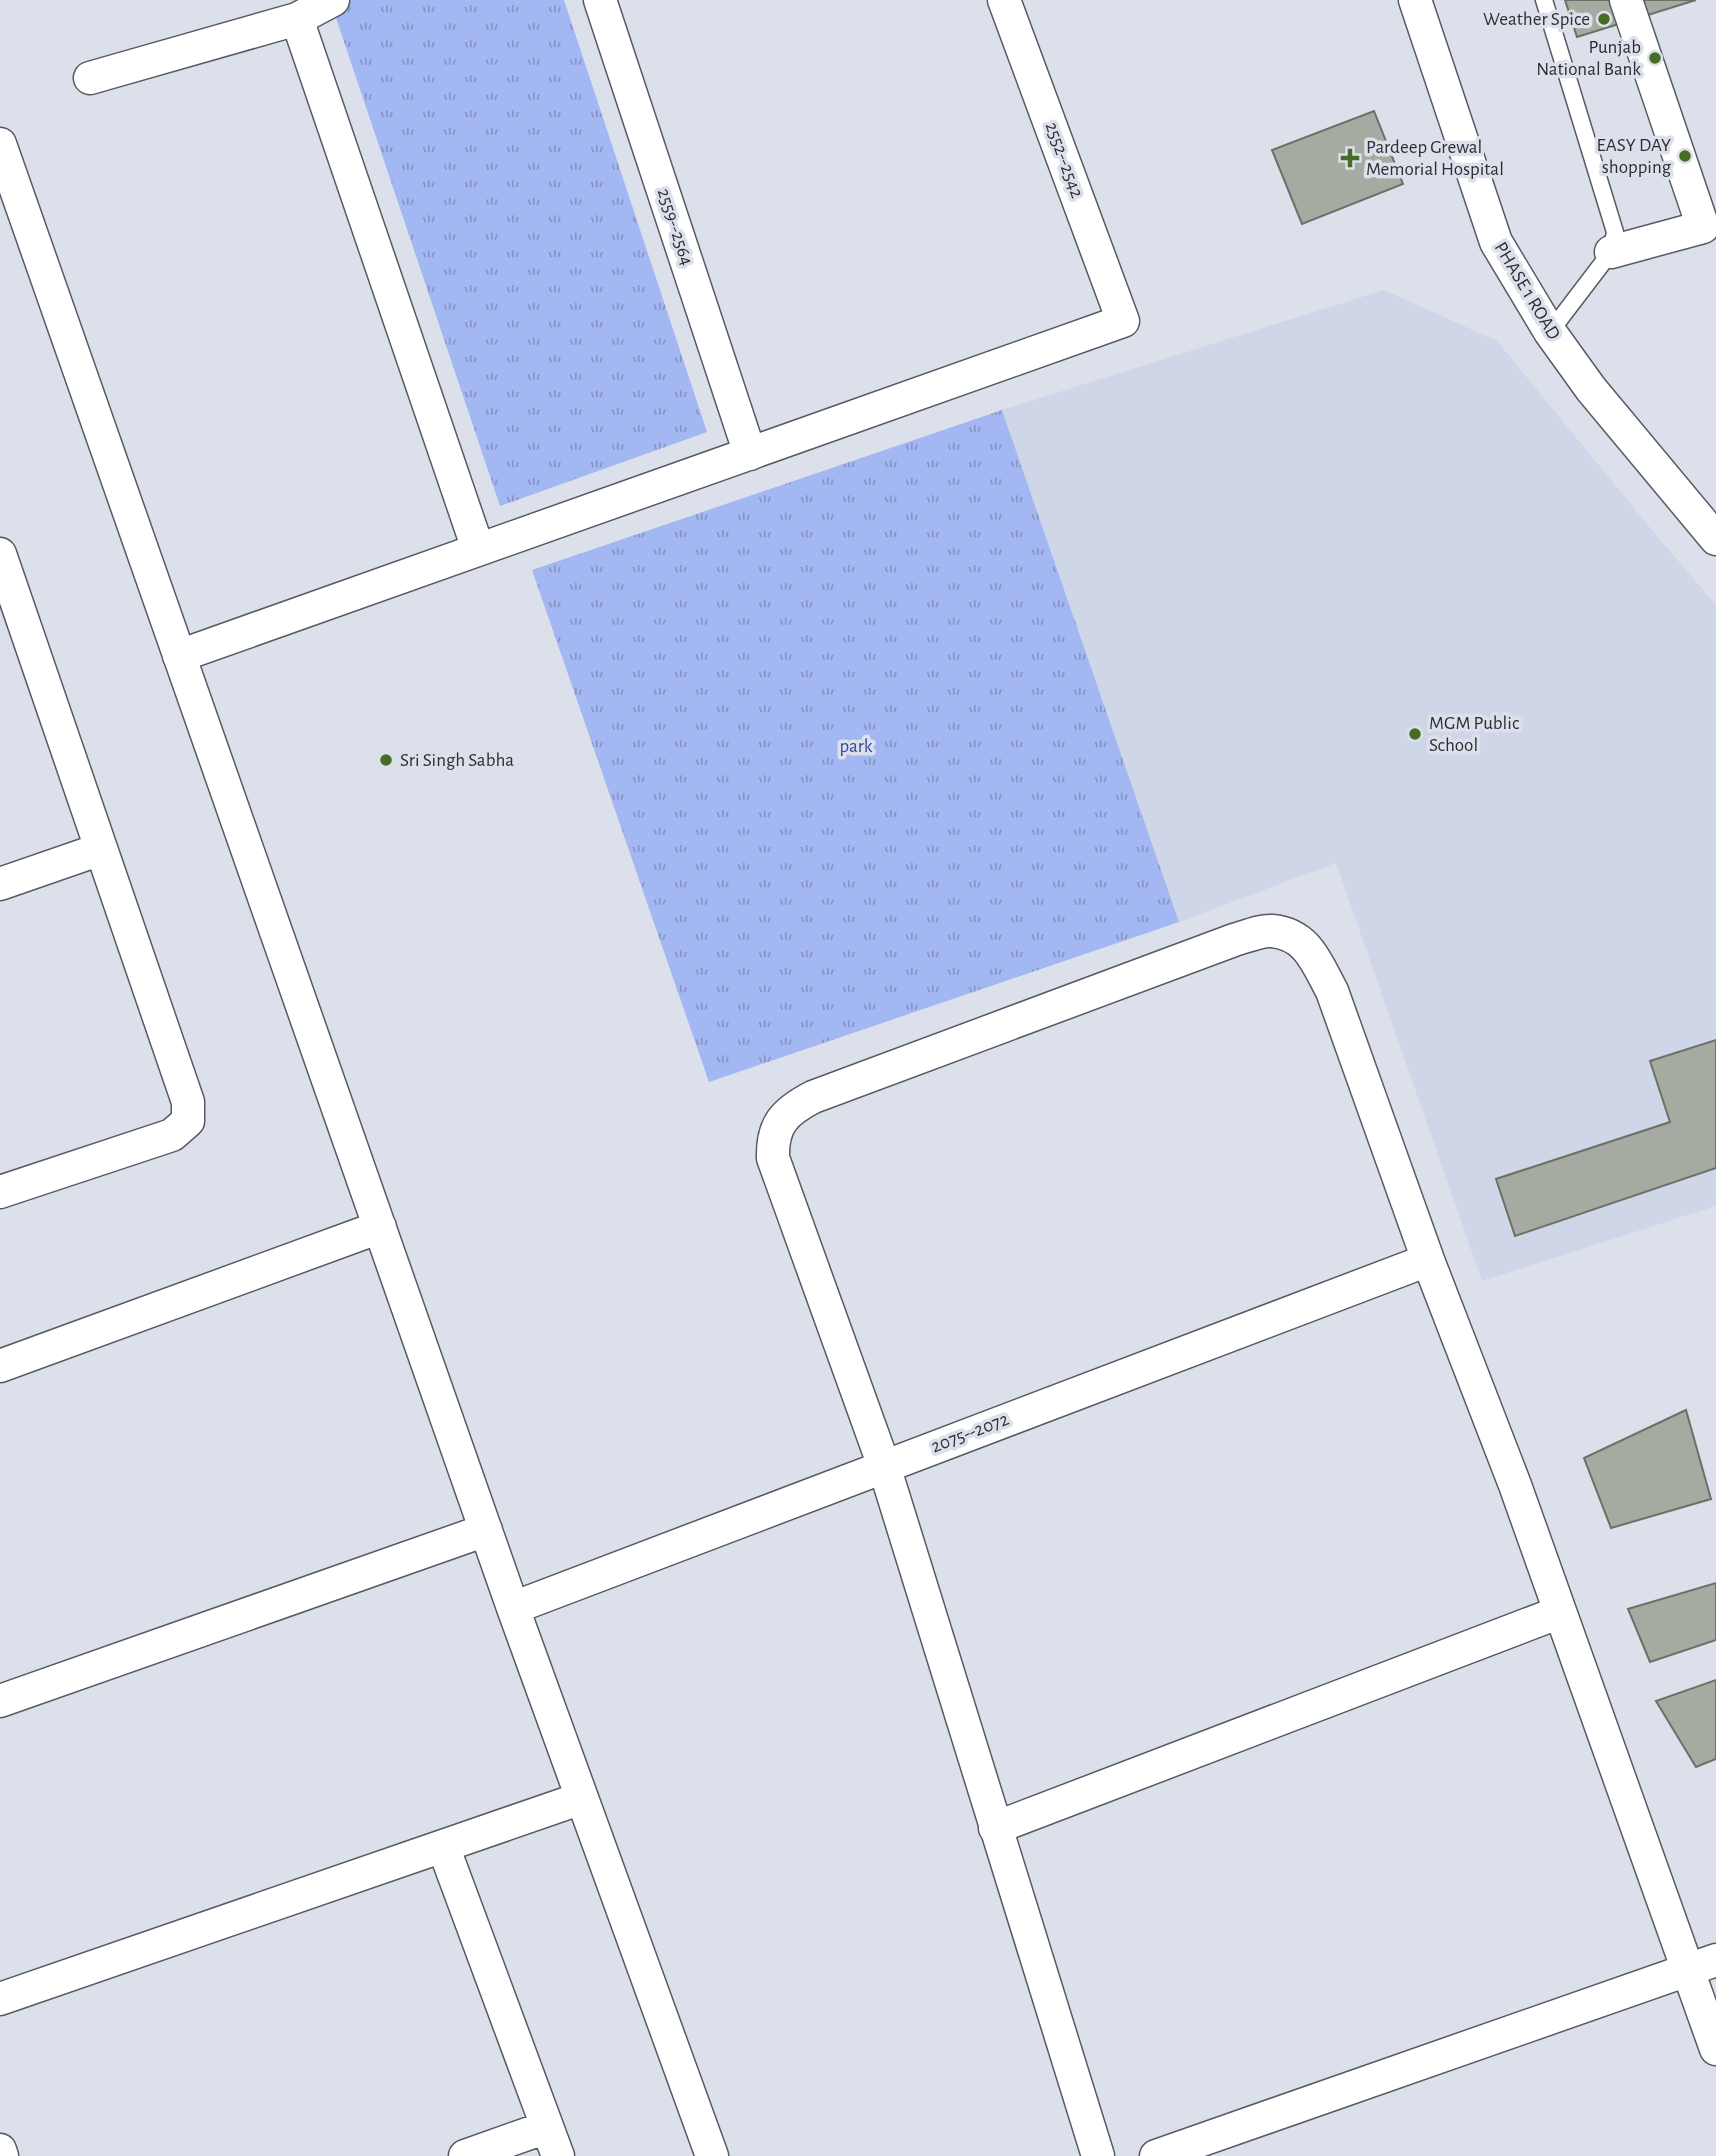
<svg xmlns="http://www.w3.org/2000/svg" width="1716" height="2156" font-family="'Alegreya Sans',sans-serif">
  <defs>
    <pattern id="park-tufts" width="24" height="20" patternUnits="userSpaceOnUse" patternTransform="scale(1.75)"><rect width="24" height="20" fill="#a3b7f2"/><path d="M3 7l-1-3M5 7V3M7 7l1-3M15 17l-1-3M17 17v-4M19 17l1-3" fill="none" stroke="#8595c5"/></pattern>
  </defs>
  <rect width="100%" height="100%" fill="#dce0eb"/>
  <path fill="#cfd6e8" d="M1384,290L1497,341L1661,541L1716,605V1206L1482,1281L1336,863L1179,922L1002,410Z"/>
  <path fill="url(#park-tufts)" d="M330,0H564L707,432L500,506Z
    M1002,410L1179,922L709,1082L532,570Z"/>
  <path fill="#a5aba1" stroke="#6b7167" stroke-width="2" d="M1565,0H1696L1577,37Z
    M1374,111L1403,184L1302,224L1272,150Z
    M1716,1040V1168L1515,1236L1496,1179L1670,1122L1650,1061Z
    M1686,1410L1711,1499L1611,1528L1584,1458Z
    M1716,1583V1640L1650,1662L1628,1609Z
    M1716,1680V1759L1696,1767L1656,1701Z"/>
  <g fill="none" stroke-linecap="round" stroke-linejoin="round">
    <g stroke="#575a63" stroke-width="19">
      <path id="lane" d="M1544,0L1615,232L1611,252L1550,332"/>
    </g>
    <g stroke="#575a63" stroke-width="35">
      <path id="street" d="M600,0L750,454
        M1415,0L1496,242L1550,332L1591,389L1716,539
        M297,19L478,549
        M90,78L297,19L333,0
        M0,144L513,1608L712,2156
        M1611,252L1703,227L1626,0
        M0,554L188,1102V1121L172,1135L0,1192
        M179,656L1123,321L1004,0
        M0,884L101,849
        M0,1366L380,1227
        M513,1608L1428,1260
        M0,1701L486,1530
        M995,1828L1560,1612
        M443,1846L558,2156
        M0,1999L582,1798
        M0,2150L2,2156
        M465,2156L547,2127
        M1098,2156L884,1466L773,1158C772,1125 784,1112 813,1097L1234,940C1245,937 1261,930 1272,931C1308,934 1317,964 1332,991L1428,1260L1515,1485L1716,2049
        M1156,2156L1716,1960"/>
    </g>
    <use href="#lane" stroke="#fff" stroke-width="16"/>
    <use href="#street" stroke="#fff" stroke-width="32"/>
  </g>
  <g fill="#476c25" stroke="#dce0eb" stroke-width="2.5">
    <circle cx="1604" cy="19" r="7"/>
    <circle cx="1655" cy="58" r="7"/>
    <circle cx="1685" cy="156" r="7"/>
    <path d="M1346.5 147.5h7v7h7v7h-7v7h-7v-7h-7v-7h7z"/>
    <circle cx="1415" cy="734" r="7"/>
    <circle cx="386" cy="760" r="7"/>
  </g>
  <g text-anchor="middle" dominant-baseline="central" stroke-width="7" stroke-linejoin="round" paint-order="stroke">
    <g font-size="19" fill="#2d2e33" stroke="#dce0eb" text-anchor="end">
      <text x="1590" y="19">Weather Spice</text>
      <text x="1641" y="47">Punjab<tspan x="1641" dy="22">National Bank</tspan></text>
      <text x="1671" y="145">EASY DAY<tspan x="1671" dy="22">shopping</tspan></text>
      <text x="1366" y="147" text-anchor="start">Pardeep Grewal<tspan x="1366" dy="22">Memorial Hospital</tspan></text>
      <text x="1429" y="723" text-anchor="start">MGM Public<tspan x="1429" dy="22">School</tspan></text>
      <text x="400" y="760" text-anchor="start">Sri Singh Sabha</text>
    </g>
    <g font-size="19" fill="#2d2e33" stroke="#dce0eb">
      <text transform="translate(1064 160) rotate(70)">2552--2542</text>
      <text transform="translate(675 227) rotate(72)">2559--2564</text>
      <text transform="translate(1527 291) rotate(59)">PHASE 1 ROAD</text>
      <text transform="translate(970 1433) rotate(-21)">2075--2072</text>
    </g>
    <g font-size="19" fill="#34469d" stroke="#dce0eb">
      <text x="856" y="746">park</text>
    </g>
  </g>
</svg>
